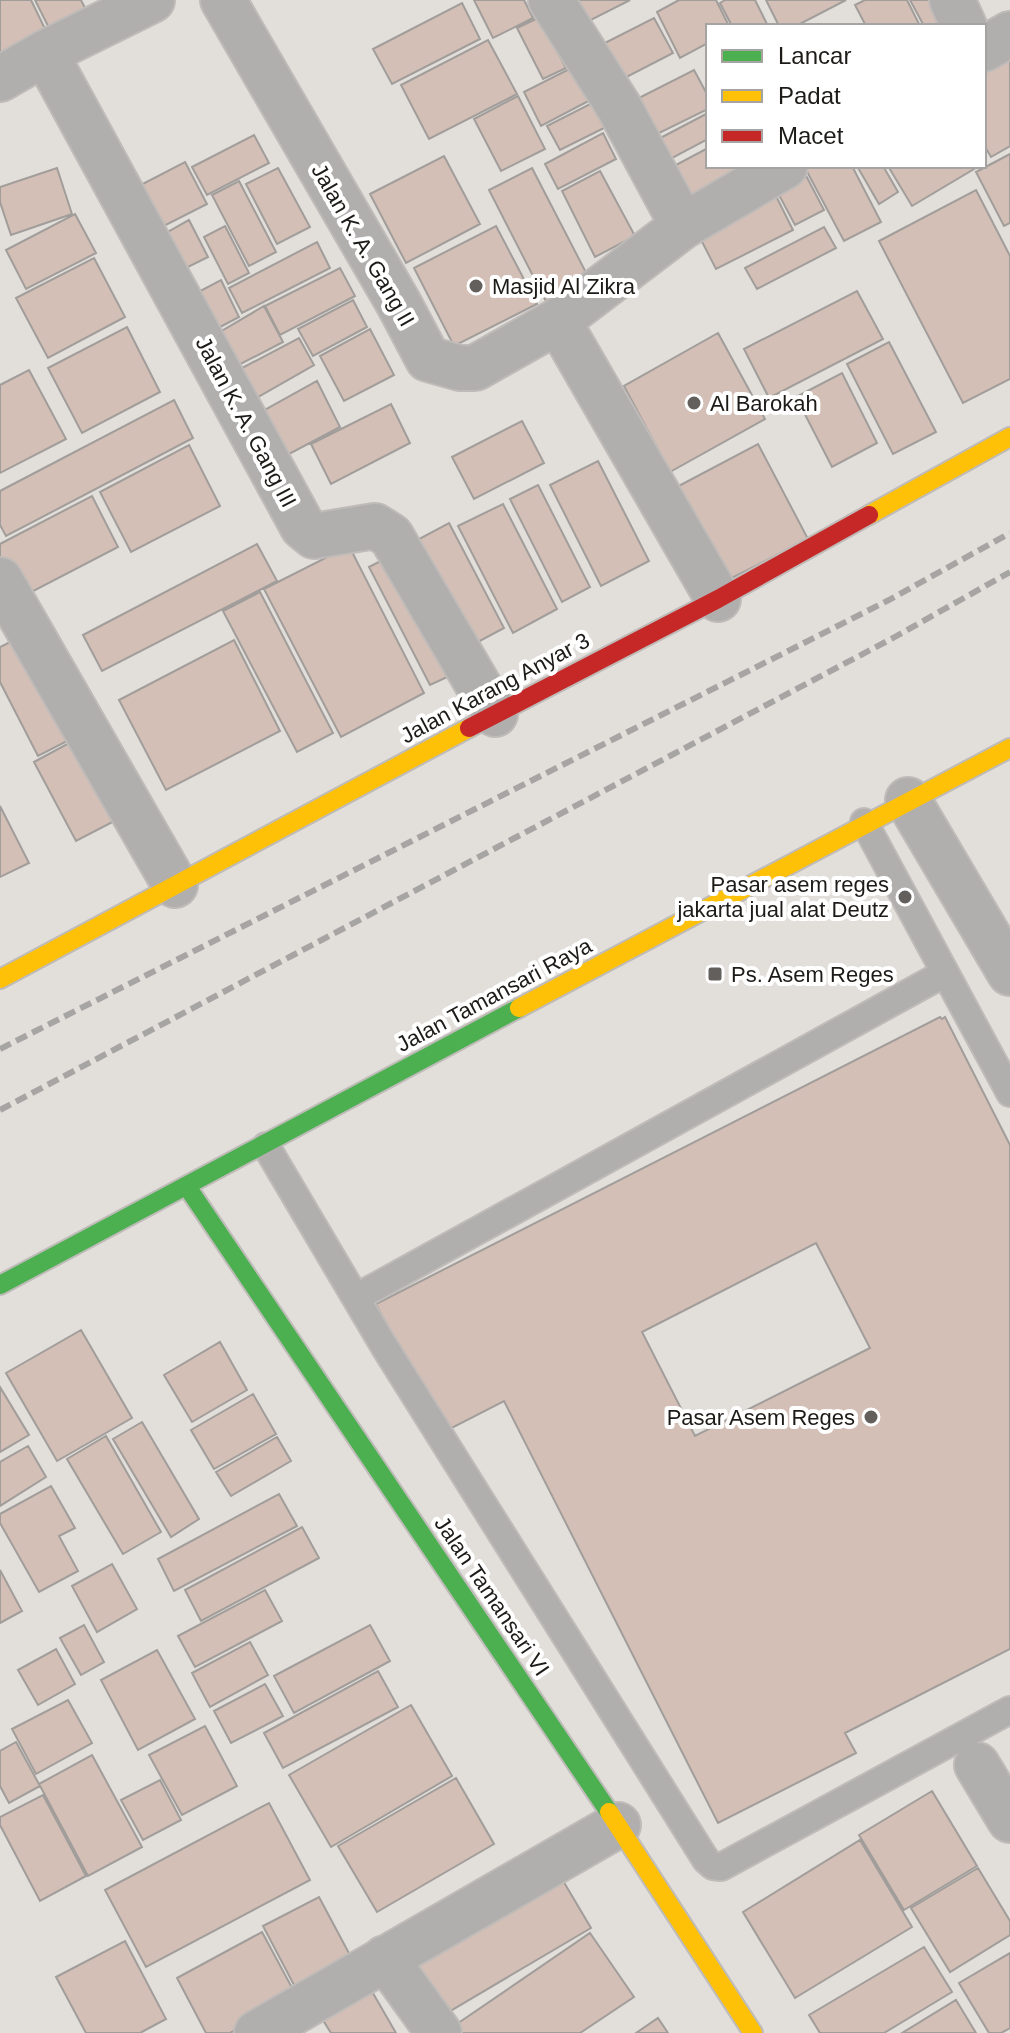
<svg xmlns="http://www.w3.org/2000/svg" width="1010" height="2033" font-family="Arial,sans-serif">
  <rect width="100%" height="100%" fill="#e2deda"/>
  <path fill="#d3bfb6" stroke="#a19d9a" stroke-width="2" fill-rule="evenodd" d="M0,0H31L48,35L0,59Z
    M35,0H81L87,12L50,30Z
    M474,0H524L533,18L493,38Z
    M566,0H630L579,26Z
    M679,0H716L729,26H708V43L680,58L657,12Z
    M725,0H755L768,26H732L720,3Z
    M766,0H846L796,26H779Z
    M865,0H907L920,26H866L855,5Z
    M910,0H947L948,26H924Z
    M462,3L480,39L392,84L373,49Z
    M540,17L566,68L543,79L517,28Z
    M654,18L673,53L615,83L597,47Z
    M1010,37V146L991,157L984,145V52Z
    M488,40L517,94L429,139L401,85Z
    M581,63L598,96L541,126L524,92Z
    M694,70L708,96V109L647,139L629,103Z
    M518,96L545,149L501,171L474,119Z
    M594,102L606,127L560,150L547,126Z
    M708,113V139L659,165L647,145Z
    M603,133L616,159L558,189L545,164Z
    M254,135L269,163L207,195L192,167Z
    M708,148V166H754L679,212L659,174Z
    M1010,154V223L1004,226L976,172Z
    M444,156L480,224L406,263L370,194Z
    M185,162L207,204L154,231L133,189Z
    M801,166L824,210L795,225L771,180Z
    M804,166H852L881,222L844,241Z
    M857,166H883L898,192L879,204Z
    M888,166H979L912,206Z
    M57,168L72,214L11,235L0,202V187Z
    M278,168L310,227L277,244L246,184Z
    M532,168L595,290L552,313L489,190Z
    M600,171L635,236L595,257L562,191Z
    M239,181L276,252L249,266L212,195Z
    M772,188L793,230L716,269L695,228Z
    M976,190L1010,256V379L963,403L879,241Z
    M75,214L96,253L26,289L6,250Z
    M189,220L208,257L170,276L152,241Z
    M225,226L249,273L228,284L204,237Z
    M496,226L537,304L454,346L414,268Z
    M824,227L836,248L757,289L745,268Z
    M317,242L330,268L242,313L229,288Z
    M94,258L125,317L48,358L16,298Z
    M340,268L355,296L280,335L265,306Z
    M221,280L239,317L207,334L187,298Z
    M857,291L883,339L769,398L744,349Z
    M353,300L367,327L313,356L298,329Z
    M264,306L283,342L227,371L208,339Z
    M127,327L160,392L82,433L48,368Z
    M370,329L394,375L344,401L320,356Z
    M718,333L765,419L670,472L624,386Z
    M299,338L314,365L246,404L229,375Z
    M889,342L936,432L893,454L847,364Z
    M29,370L66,439L0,473V385Z
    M842,373L877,443L832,467L796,397Z
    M317,381L340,427L276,461L252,417Z
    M174,400L193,438L6,536L0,525V491Z
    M391,404L410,443L331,484L311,444Z
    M522,421L544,463L474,499L452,457Z
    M758,444L808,539L722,583L673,489Z
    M189,445L220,506L131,552L100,492Z
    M598,461L649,561L601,586L550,485Z
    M538,485L590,587L562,602L510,499Z
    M92,496L118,547L18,599L0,565V544Z
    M503,504L557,609L513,633L458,526Z
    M449,523L504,628L463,650L408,545Z
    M257,544L277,581L102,671L83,635Z
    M349,546L424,693L341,737L264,589Z
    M396,553L458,672L430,685L369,567Z
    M260,592L333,733L297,752L223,611Z
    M22,636L75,737L38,756L0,682V647Z
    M234,640L280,731L166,790L119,700Z
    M82,736L124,816L76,841L34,762Z
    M0,806L29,863L0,877Z
    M940,1017L942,1019L945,1017L1010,1145V1649L845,1733L856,1753L718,1823L504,1401L442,1433L376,1304ZM816,1243L870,1348L695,1436L642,1332Z
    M81,1330L132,1418L57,1461L6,1373Z
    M220,1342L247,1390L192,1422L164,1375Z
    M0,1387L29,1435L0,1452Z
    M253,1394L276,1434L214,1469L191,1430Z
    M142,1422L199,1519L171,1537L113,1439Z
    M106,1436L161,1532L123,1554L67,1459Z
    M277,1437L291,1461L231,1496L216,1472Z
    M28,1446L46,1477L0,1506V1462Z
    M51,1486L75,1528L59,1536L78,1571L39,1592L0,1523V1514Z
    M279,1494L297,1526L174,1591L158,1559Z
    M302,1527L319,1558L201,1621L185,1590Z
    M112,1564L137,1609L97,1632L72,1586Z
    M0,1570L22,1611L0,1623Z
    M265,1590L282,1621L195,1667L178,1636Z
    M84,1625L104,1662L81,1675L60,1638Z
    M370,1625L390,1661L294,1713L274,1676Z
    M250,1642L268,1675L210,1707L192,1673Z
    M56,1649L75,1684L38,1705L18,1670Z
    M157,1650L195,1719L138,1750L101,1680Z
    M378,1671L398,1707L283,1768L264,1733Z
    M265,1684L283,1716L231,1743L214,1711Z
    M68,1700L92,1743L36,1774L12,1729Z
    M411,1705L452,1776L331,1847L289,1775Z
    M205,1726L237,1786L182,1815L149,1755Z
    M16,1742L40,1786L9,1803L0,1786V1751Z
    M92,1755L142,1847L88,1876L39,1784Z
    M456,1778L494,1844L377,1912L338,1846Z
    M160,1780L181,1820L143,1840L121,1800Z
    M932,1791L977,1866L904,1910L859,1835Z
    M43,1795L86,1876L40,1901L0,1825V1817Z
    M269,1803L310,1880L146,1967L105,1890Z
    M860,1840L912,1927L795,1998L743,1912Z
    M978,1868L1010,1921V1935L950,1972L911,1908Z
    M562,1879L591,1928L435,2020L407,1971Z
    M319,1897L351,1957L295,1987L263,1926Z
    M262,1932L297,1997L230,2033H206L177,1978Z
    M590,1933L634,1997L580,2033H454L451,2028Z
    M125,1941L166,2019L140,2033H86L56,1977Z
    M924,1947L952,1992L884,2033H820L809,2015Z
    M1010,1953V2028L1001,2033H989L959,1983Z
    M370,1988L396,2033H331L321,2017Z
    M956,2000L976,2033H902Z
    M658,2018L668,2033H636Z"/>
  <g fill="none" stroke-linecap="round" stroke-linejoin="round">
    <g stroke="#bebbb8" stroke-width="30">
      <path id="lane" d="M864,822L1010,1093
        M266,1146L384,1346L706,1860L713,1866L721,1867L1010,1710
        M357,1297L945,973"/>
    </g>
    <g stroke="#bebbb8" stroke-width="48">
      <path id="street" d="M223,0L399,304L428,359L460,368H475L558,321L718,599
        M551,0L619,107L683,226L558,321
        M952,0L964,26
        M984,49L1010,34
        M45,53L303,527L314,536L375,526L391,536L495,714
        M0,79L45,53L152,0
        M683,226L785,166
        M0,580L175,885
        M908,800L1010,973
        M977,1765L1010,1820
        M385,1958L439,2033
        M257,2033L618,1825"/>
    </g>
    <g stroke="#bebbb8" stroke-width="22">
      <path id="fast" d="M188,1188L609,1812
        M0,1285L519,1008"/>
    </g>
    <g stroke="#bebbb8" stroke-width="22">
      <path id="slow" d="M869,515L1010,437
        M0,979L469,728
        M519,1008L1010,748
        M609,1812L753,2033"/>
    </g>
    <g stroke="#bebbb8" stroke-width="22">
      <path id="jam" d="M469,728L718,599L869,515"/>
    </g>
    <use href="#lane" stroke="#b1aeae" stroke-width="26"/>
    <use href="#street" stroke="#b1aeae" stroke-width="44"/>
    <use href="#fast" stroke="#4caf50" stroke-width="18"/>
    <use href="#slow" stroke="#ffc107" stroke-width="18"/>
    <use href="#jam" stroke="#c62828" stroke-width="18"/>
    <path stroke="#a7a5a3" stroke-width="6" stroke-dasharray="12 6" stroke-linecap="butt" d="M0,1049L889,600L1010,533
      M0,1110L893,638L1010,572"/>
  </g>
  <g fill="#625f5c" stroke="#fff" stroke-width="3">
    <circle cx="476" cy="286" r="8"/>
    <circle cx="694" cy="403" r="8"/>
    <circle cx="905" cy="897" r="8"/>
    <rect x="707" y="966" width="16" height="16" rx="4"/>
    <circle cx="871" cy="1417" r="8"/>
  </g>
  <g text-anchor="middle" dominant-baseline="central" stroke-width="8" stroke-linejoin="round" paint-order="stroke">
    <g font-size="22" fill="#1d1b18" stroke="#fff">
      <text transform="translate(363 245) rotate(60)">Jalan K. A. Gang II</text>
      <text transform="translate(246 422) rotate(62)">Jalan K. A. Gang III</text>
      <text transform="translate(495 688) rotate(-28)">Jalan Karang Anyar 3</text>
      <text transform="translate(494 995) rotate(-28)">Jalan Tamansari Raya</text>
      <text transform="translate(492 1596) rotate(56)">Jalan Tamansari VI</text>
    </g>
    <g font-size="22" fill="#1d1b18" stroke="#fff" text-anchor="start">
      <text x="492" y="286">Masjid Al Zikra</text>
      <text x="710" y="403">Al Barokah</text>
      <text x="889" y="884" text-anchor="end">Pasar asem reges<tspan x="889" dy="25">jakarta jual alat Deutz</tspan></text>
      <text x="731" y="974">Ps. Asem Reges</text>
      <text x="855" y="1417" text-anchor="end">Pasar Asem Reges</text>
    </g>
  </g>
  <rect x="706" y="24" width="280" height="144" fill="#ffffff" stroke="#a5a4a3" stroke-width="2"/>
  <rect x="722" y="50" width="40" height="12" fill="#4caf50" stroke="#a5a4a3" stroke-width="2"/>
  <text x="778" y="64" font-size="24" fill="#1d1b18">Lancar</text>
  <rect x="722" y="90" width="40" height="12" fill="#ffc107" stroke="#a5a4a3" stroke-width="2"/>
  <text x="778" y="104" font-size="24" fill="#1d1b18">Padat</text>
  <rect x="722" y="130" width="40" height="12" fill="#c62828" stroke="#a5a4a3" stroke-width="2"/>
  <text x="778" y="144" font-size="24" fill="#1d1b18">Macet</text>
</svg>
